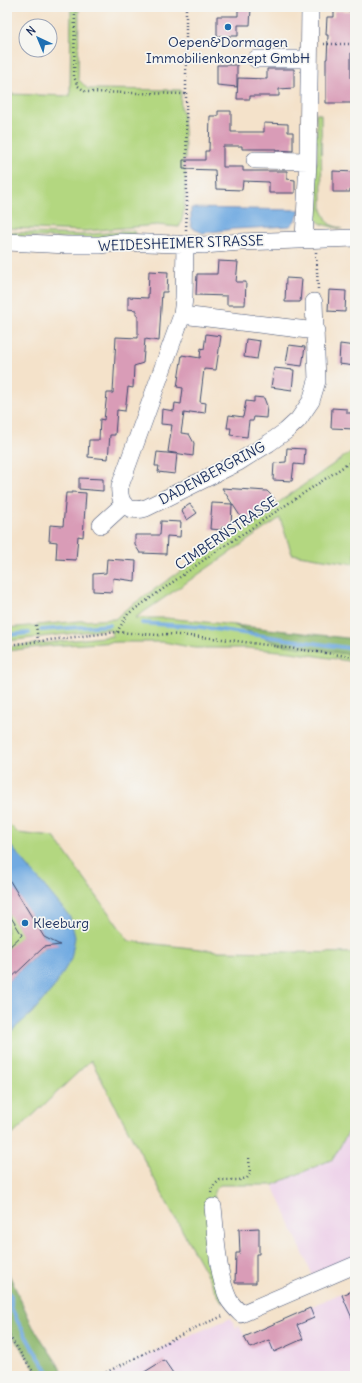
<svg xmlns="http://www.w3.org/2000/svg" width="362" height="1383" font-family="Delius,sans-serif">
  <rect width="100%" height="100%" fill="#f6f6f2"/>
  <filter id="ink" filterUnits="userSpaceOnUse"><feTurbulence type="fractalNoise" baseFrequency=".025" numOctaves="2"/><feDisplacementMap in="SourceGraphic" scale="8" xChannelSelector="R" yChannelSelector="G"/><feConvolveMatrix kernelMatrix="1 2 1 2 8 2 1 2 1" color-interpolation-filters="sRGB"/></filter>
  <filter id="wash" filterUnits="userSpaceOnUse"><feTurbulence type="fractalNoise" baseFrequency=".012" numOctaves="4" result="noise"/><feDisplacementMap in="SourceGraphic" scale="16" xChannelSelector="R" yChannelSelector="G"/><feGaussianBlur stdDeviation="0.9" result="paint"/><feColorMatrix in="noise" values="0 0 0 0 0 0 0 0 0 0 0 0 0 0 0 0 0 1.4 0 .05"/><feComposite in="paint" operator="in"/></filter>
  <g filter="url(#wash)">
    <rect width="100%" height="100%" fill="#f4e2ca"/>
    <path fill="#edd0e9" d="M355,1114V1255L312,1274L273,1185L333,1159L350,1129Z
      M341,1293L355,1325V1376H109L165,1346L231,1318L236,1328L239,1326L245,1337Z"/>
    <path fill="#b3d780" stroke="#67836f" d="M71,7H79L78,79L88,89L181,90C181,96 180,103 181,109C182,112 183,114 183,117C185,137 189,214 179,227L157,225L86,231L7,228V94L70,96Z
      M316,114H321L322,210L329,224L342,229C313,223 313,223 314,193H316V170L312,169V164H317V141H313V135H317Z
      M132,231H134L135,234L103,239L7,236V232L80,235Z
      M355,449V564L292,554L280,518L135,618H166L234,625L279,644L355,655V662L291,652L246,648H195L164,642H118L47,646L7,651V647L113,636L109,629L7,641V628L80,621L115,619L125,610Z
      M7,822L18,833L54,837L129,941L218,951L355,953V1114L350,1129L333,1159L273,1185H220L214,1191L223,1304L167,1203L91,1060L7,1140Z"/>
    <path fill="#8eb86e" stroke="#547466" d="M234,625L355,639V655L279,644Z
      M7,1270L33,1327L66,1376H40L7,1328Z"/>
    <path fill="#71aae1" stroke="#466ca0" d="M191,208L300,210C299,216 294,222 290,226L234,229L203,233L194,229L191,226Z
      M11,846L70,917L75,937L71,959L55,986L32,1013L8,1034H7V982L45,947L50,946L7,878V848Z"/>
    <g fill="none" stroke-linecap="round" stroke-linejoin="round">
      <path stroke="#71aae1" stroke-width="4" d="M142,623L200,627L355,649
        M41,630L109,625
        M7,635L29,633
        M7,1291L11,1296V1307L18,1322L32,1347L51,1376"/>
    </g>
    <g id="blocks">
      <path fill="#d99cb7" d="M238,8H251L250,25H238V36H217V16H238Z
        M334,11H355L354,53H351V78H355V103H326V59H327L328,35H326L327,17H334Z
        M217,65H237V87L217,85Z
        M267,69H294V88L279,89V96H250V99H237L238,78L267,79Z
        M218,111H231V132H264V123L288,124V132H293V151L276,150V149H242V146H223V167H243V171H287V179L295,180V193H269V182L243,181L242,190L216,189L215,170L183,169V160H205V151H209L210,116H218Z
        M333,171L355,172V190H350V192H333Z
        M218,261L238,262L236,282H246L245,305H227V296L196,295L197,274H217Z
        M149,271L168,272L167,292H162L159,341L145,339L143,363L134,366L133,388L128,387L125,411L117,410L115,435H110L108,459L88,457L89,440H99L100,419L104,420L107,393H113L116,337L138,338V315H136V310L128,309V297L148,298Z
        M286,278L302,279L300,302H285Z
        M329,290L346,291L345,312L328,311Z
        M206,334L221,336L216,370L204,369L200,402L206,403L205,413L198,412V413L190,412V414L184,413L181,433L189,434L194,443L193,456L168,452L172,425L161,424L162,409L174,411L175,403L181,404L183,388L177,387L182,355L200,358L201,348L204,349Z
        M246,339L260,341L257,359L244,357Z
        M340,344L355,346V366L339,364Z
        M289,345L305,347L302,366L286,364Z
        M274,368L294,370L292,390L271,387Z
        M254,397L264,398L267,406L266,418L254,417L253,421H249L247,437L230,435L231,428H227L229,415L243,417L246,401L254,402Z
        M332,408L347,409V413H355V429L331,428Z
        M287,448L305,449L304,465L294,464L292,481L273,480L274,463L286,462Z
        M157,452L177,454L175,474L158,472L159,466H155Z
        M79,478L103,479V491L79,489Z
        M222,488L267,491L275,499L263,513L246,525Z
        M72,492L86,493L83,537L78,536L76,560L56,559L57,542L49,541L50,525L63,526L66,493H72Z
        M212,503L232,504L231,528L222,527V530L210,529Z
        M190,504L197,513L187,520L181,510Z
        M161,521L181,522L180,537L167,536L166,554L140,553L135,545V535H160Z
        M107,559L136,561L135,581L113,578L112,592L93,591V574L106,573Z
        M7,876L44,937L60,945L44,947L7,982V949L22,935L7,911Z
        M259,1228V1254H256V1283H235L236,1253H240L239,1229Z
        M355,1290V1325L342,1295Z
        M310,1308L314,1318L297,1325L303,1339L274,1352L269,1340L250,1348L244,1337Z
        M164,1360L175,1376H138Z"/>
    </g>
  </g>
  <g filter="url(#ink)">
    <use href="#blocks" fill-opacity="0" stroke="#3c4a6e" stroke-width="1"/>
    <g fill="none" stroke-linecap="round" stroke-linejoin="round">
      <g stroke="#3c4a6e" stroke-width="18">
        <path id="minor" d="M256,59H309
          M255,160L308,161
          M304,239L308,161L310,7
          M7,242L67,245H100L120,242L204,245L241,242L355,238
          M185,244L184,298L182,315L120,486C118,505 129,513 146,508L237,463L269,443L286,431L298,420L311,401L317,381L314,302
          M182,315L316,331
          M101,525L124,504
          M213,1207C216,1234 217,1276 229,1300C232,1305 237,1310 241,1314L355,1265"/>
      </g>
      <path stroke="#3c4a6e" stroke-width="2.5" stroke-dasharray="1 3" stroke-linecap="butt" d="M75,7L74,77L78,86L86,92L186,94
        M324,44H355
        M186,230L187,205L186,94V7
        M316,252L318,289
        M36,625L38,641
        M117,632L128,614L208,557L355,459
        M7,645L117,632L158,635L168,634L222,639L355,657
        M211,1193L212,1187L220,1180H239L247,1178L250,1174L249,1158
        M7,1333L36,1376
        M99,1376L199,1326L223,1316"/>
      <use href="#minor" stroke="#fff" stroke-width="17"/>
    </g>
  </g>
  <g fill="#1f6fb2" stroke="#f6f6f2" stroke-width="1.5">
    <circle cx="228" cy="27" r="4"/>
    <circle cx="25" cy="923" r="4"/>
  </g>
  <g text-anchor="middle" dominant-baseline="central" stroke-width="3.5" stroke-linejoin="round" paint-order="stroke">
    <g font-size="14" fill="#1b2f5e" stroke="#f6f6f2">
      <text x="228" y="42">Oepen&amp;Dormagen<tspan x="228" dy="16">Immobilienkonzept GmbH</tspan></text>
      <text x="33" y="923" text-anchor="start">Kleeburg</text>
    </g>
    <g font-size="14" fill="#1b2f5e" stroke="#f6f6f2">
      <text transform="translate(181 243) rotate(-2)">WEIDESHEIMER STRASSE</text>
      <text transform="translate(212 473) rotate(-28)">DADENBERGRING</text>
      <text transform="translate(226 533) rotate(-34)">CIMBERNSTRASSE</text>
    </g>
  </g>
  <rect width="362" height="1383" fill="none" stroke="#f6f6f2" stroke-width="24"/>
  <g transform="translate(38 38) rotate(316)"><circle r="19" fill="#f6f6f2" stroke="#9ea6b7"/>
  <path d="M0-3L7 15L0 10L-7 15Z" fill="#1f6fb2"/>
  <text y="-6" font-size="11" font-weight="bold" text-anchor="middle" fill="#1b2f5e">N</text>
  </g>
</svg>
